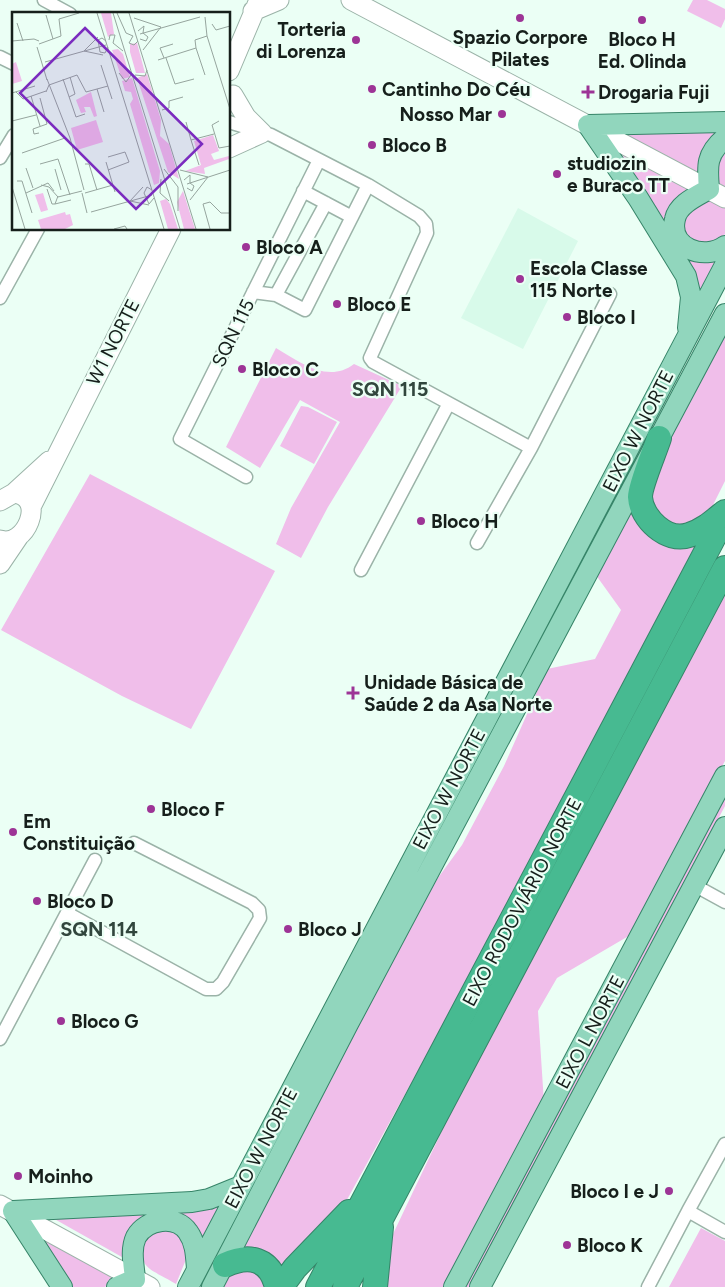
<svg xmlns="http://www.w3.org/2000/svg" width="725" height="1287" font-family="Figtree,sans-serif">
  <rect width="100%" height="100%" fill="#ebfff5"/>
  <path fill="#d8faea" d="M518,208L578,241L523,349L461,318Z"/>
  <path fill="#f0beea" d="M693,0H707L725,9V19L721,28L687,11Z
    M612,129H725C701,141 699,152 701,177Z
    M725,141V188L719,185L711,172Z
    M608,146L693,189C666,197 672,219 671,243L722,254L696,303Z
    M705,198L725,206V234L716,245L685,244L682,210Z
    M725,326V481L713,505L699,522L675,529L654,516L646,486Z
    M276,348C300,362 328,384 354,364L402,386L328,507L301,558L276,544L291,508L340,422L300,400L260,468L226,447Z
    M301,406L308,407L337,422L314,464L280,446Z
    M90,474L275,571L191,729L122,696L1,630Z
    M633,500L639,517L702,537L492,936L343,1207L279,1277L235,1254L424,897L462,845L504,766L547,669L595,659L621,610L593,571Z
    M725,581V761L632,934L557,978L538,1011L544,1103L446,1287H379L384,1253L486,1038Z
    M725,786V806L471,1287H461Z
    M229,1195L199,1252L161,1214L129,1261L42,1212Z
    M166,1224L186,1237L187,1257L176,1284C146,1266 137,1270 145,1232Z
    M701,1228L725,1241V1287H669Z
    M32,1230L122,1276L112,1280L105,1287H69Z
    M250,1263L272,1287H220L229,1270Z"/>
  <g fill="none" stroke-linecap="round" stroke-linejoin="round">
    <g stroke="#9bb3a8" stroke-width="15">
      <path id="street" d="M44,0L70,14
        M0,57L14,64
        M229,122L271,135L368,185L419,216L426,224L427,233L370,358L373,362L531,448
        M0,158L14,135
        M303,191L352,217
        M253,292L276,295L305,310L368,185
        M276,295L326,203
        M0,298L38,229
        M246,477L180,439L319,160
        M477,543L531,448L610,294
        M361,570L448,405
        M694,885L725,902
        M67,913L206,989H216L223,982L260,918L259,910L252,903L134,843
        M0,1039L95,860
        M725,1144L688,1211L725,1232
        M648,1287L688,1211"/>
    </g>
    <g stroke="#9bb3a8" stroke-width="21">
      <path id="secondary" d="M351,0L725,198
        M253,11L279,0
        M229,71L259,0
        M229,148L262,133L246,117L233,95
        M0,501L14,493L49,461
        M32,505L171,229
        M0,540C25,549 48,497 14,493
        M0,564L19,536
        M0,1205L150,1287"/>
    </g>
    <g stroke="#368468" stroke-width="22">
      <path id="primary" d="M588,125L638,198L686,276L691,297L688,328
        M588,125L725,122
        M725,138C706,154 707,166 709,189C697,196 678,204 675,219C668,248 704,261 725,246
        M13,1211L192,1202L209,1199L241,1186
        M13,1211L62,1287
        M117,1287L135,1279C134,1266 130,1250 136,1237C146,1219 176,1214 188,1232C196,1243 196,1257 197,1269
        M188,1287L725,265
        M212,1287L348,1024L725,314
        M454,1287L725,776
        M480,1287L725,827"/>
    </g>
    <g stroke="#368468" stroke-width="26">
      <path id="highway" d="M659,438C655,451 640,485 640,497C641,518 667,543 689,535C703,531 714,521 725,512
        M225,1265C249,1254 270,1258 277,1287
        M281,1287L295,1268L349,1212
        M318,1287L725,516
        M345,1287L725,568
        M375,1287L381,1227"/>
    </g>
    <use href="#street" stroke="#fff" stroke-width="12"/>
    <use href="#secondary" stroke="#fff" stroke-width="19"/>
    <use href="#primary" stroke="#91d6bd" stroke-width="20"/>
    <use href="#highway" stroke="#47ba91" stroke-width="24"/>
  </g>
  <g fill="#9d3496" stroke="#ebfff5" stroke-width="2">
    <circle cx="520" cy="18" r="5"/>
    <circle cx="642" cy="20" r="5"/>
    <circle cx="356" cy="40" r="5"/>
    <circle cx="372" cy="89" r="5"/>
    <path d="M585.5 84.5h5v5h5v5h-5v5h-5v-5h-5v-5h5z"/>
    <circle cx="502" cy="114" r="5"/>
    <circle cx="372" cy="145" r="5"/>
    <circle cx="557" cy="174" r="5"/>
    <circle cx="246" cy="247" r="5"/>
    <circle cx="520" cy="279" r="5"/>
    <circle cx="337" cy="304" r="5"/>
    <circle cx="567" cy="317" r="5"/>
    <circle cx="242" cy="369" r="5"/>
    <circle cx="421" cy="521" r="5"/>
    <path d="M350.5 685.5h5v5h5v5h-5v5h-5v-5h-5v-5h5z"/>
    <circle cx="151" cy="809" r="5"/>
    <circle cx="13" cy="832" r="5"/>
    <circle cx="37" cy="901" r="5"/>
    <circle cx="288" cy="929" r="5"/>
    <circle cx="61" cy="1021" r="5"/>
    <circle cx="18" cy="1176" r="5"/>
    <circle cx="669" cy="1191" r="5"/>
    <circle cx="567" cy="1245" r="5"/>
  </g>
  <g text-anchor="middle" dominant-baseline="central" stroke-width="4.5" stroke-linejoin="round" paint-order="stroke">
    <g font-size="19" font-weight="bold" fill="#161f1b" stroke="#ebfff5" text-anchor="start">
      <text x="346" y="29" text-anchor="end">Torteria<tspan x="346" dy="22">di Lorenza</tspan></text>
      <text x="520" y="37" text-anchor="middle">Spazio Corpore<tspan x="520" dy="22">Pilates</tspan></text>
      <text x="642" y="39" text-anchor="middle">Bloco H<tspan x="642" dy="22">Ed. Olinda</tspan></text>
      <text x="382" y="89">Cantinho Do Céu</text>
      <text x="598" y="92">Drogaria Fuji</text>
      <text x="492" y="114" text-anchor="end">Nosso Mar</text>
      <text x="382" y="145">Bloco B</text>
      <text x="567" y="163">studiozin<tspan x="567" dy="22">e Buraco TT</tspan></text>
      <text x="256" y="247">Bloco A</text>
      <text x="530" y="268">Escola Classe<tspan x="530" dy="22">115 Norte</tspan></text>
      <text x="347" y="304">Bloco E</text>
      <text x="577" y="317">Bloco I</text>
      <text x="252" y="369">Bloco C</text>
      <text x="431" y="521">Bloco H</text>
      <text x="364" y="682">Unidade Básica de<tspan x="364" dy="22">Saúde 2 da Asa Norte</tspan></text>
      <text x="161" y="809">Bloco F</text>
      <text x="23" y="821">Em<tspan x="23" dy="22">Constituição</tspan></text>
      <text x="47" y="901">Bloco D</text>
      <text x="298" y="929">Bloco J</text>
      <text x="71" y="1021">Bloco G</text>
      <text x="28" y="1176">Moinho</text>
      <text x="659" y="1191" text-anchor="end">Bloco I e J</text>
      <text x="577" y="1245">Bloco K</text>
    </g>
    <g font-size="19" fill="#161f1b" stroke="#ebfff5">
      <text transform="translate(233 333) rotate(-64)">SQN 115</text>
      <text transform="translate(113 342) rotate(-63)">W1 NORTE</text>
      <text transform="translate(638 431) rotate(-63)">EIXO W NORTE</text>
      <text transform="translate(449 789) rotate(-62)">EIXO W NORTE</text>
      <text transform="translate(522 902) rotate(-62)">EIXO RODOVIÁRIO NORTE</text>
      <text transform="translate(590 1032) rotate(-62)">EIXO L NORTE</text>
      <text transform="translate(261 1148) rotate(-62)">EIXO W NORTE</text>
    </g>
    <g font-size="20" font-weight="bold" fill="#31463d" stroke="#ebfff5">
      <text x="390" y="389">SQN 115</text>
      <text x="99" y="929">SQN 114</text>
    </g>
  </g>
  <g transform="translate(12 12)">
    <rect width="218" height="218" fill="#ebfff5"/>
    <path d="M89,1H99L102,22L96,25ZM125,31L133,61H124L118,40V32ZM106,37L111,42L118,65L110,67L100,38ZM4,50L10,69L0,72V52ZM135,62L149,108L148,124L157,132L167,167L156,160L125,66ZM120,66L148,159L147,171L142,173L118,92L121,87L119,80L113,79L110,69ZM79,80L85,104L82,105L78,95H72L74,100L69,101L64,88ZM84,108L91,130L65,138L59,116ZM201,123L207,139L199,142L202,148L217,144V147L192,156L193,162L173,159L189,153L182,129ZM171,179L183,217H172L165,190ZM31,181L36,198L29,200L23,183ZM154,187L158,192L166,217H156L148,189ZM53,200L54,203L58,202L61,213L53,217H29L26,208Z" fill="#f0beea"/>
    <path fill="none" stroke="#96a59e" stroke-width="1" d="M85,1L152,217M101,1L168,217M105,1L114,21L121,24L117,31L122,33L126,29M117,1L184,217M34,3L41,27M193,5L195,24L218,97M122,6L149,15L131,38M5,11L11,29M200,12L204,18L218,14M126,19L132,14L131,21L136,25L134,29L128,27M128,22L188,5M97,28L98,23H103L101,31L111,39M0,29L22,27L27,29M94,29L90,26L86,28L88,40L93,41L96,35M27,32L49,24L47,7L67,1M25,35L35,68M184,36L193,63M72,39L91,43M72,39L86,25M152,46L148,36L161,32M154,46L163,72L182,67M146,48L184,36L183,28L195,24M33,50L94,33M89,53L100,87M107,61L114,70L119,63M123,63L133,64L135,58M35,67L58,126L72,178M51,67L64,105L73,102M85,77L92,100M4,80L11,87L34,79M34,80L37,73L65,63L74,80L96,74M0,81L23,74M19,84L28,114M57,85L63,82L58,65M150,98L157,96V89L171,85M0,109L24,103M207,109L200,113L207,136L218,134M174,110L179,128L202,122M27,121L22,122L21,117L35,112L28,86M179,128L187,153M10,141L53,126M96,145L113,140L117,150L96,158M94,150L103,180M28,152L46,147L58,183M73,152H77L85,178M14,156L21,176M43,157L49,178M152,157L166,175V199M168,158L196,165M149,167L148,181L157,189M172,168L178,163V171L182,174L180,179L175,176M5,169H10L20,201M175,172L218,158M29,173L37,175L46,185L70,179M0,175L13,217M35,177L40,192H43L46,184M140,178L135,175L132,181L137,192L142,186M14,181L36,171L42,179M70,181L75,201M73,181L101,173M178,188L196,165M118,189L137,193M118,189L131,175M43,192L59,188M79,200L140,183M102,217L113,214L115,217M198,217L191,192L198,190L209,201H218"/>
    <path fill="#7b2cbf" fill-opacity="0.15" stroke="#7b2cbf" stroke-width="2.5" d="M73,16L190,132L124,197L8,81Z"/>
    <rect width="218" height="218" fill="none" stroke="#161f1b" stroke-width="2.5"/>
  </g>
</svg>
